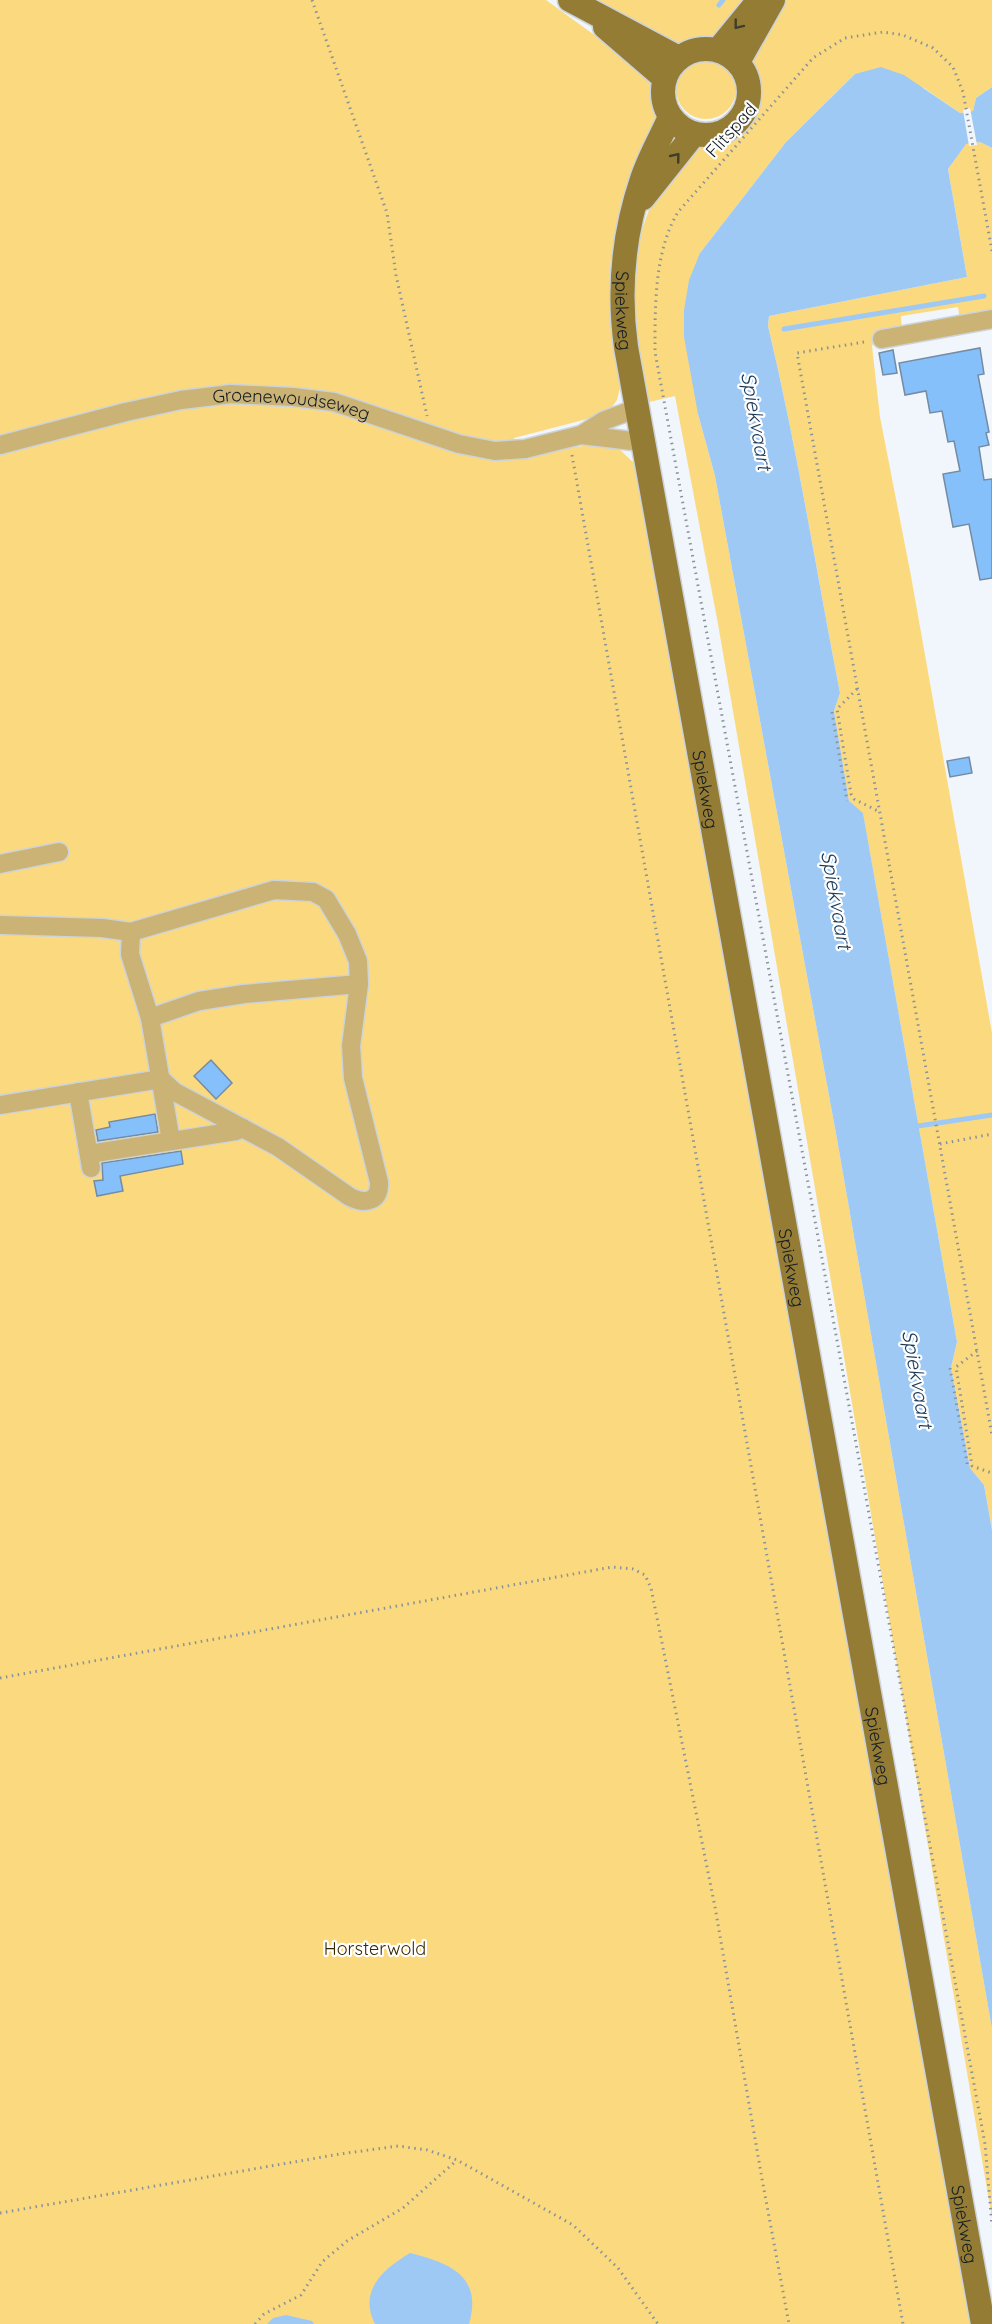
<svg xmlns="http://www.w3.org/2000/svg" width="992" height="2324" font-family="Quicksand,sans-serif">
  <rect width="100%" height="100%" fill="#f1f6fc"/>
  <path fill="#fbda7f" d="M0,0H546L654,78L661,117L617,227L610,266L609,308L621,384L617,400L609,411L591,418L514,438L517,455L598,444L617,447L635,464L971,2324H0Z
    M594,0H992V87L976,98L973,111L960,113L924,88L855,74L786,142L700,253L698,414L715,476L837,1139L992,2029V2218L718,624L675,396L645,403C634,331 623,269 653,200C657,192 688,151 696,146C704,140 726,141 739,132C757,117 761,79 749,60C744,52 726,46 718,41L680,48Z
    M676 89a30 30 0 1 1 60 0a30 30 0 1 1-60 0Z
    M980,142L992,148V315L960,321L958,307L901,316L902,331L877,335L872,346L880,417L911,576L992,1033V1530L984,1485L970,1468L951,1368L957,1342L863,814L849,802L834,711L840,693C816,570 797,447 768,326L769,316L967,277L948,169L966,143Z"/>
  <path fill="#9ec9f5" d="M881,67L904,75L960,113L973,111L976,98L992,87V148L980,142L966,144L948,169L967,277L769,316L768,326C797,447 816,570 840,693L834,711L849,801L863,813L957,1342L951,1368L970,1468L984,1485L992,1530V2029L837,1139L715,476L698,414L684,337V310L689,280L700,253L786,142L855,74Z
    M410,2253C450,2263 483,2276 469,2324H375C358,2291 383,2269 410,2253Z
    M286,2315L312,2321L314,2324H267L273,2318Z"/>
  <path fill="#f1f6fc" d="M970,108L977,145L969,146L963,110Z"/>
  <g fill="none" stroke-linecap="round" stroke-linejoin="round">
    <path stroke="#9ec9f5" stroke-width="5" d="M719,5L723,0
      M784,329L984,296
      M918,1126L992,1115"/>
  </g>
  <path fill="#85c0fa" stroke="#748ba4" stroke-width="1.5" d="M980,348L984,374L978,375L989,432L986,433L989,445L979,447L984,480L992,479V578L980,580L969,524L953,527L943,474L960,471L954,441L948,442L942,411L930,413L926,391L905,395L899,363Z
    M893,350L897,373L883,375L879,353Z
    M969,757L972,773L950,777L947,761Z
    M211,1060L232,1083L216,1099L194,1076Z
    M155,1114L158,1132L98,1141L96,1130L110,1127L109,1122Z
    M181,1151L183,1164L120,1176L123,1191L97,1196L94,1181L103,1180L102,1163Z"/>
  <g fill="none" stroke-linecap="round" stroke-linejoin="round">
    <g stroke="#cdd3da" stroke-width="21">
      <g id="minor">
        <path d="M882,339L992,319"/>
        <path d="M581,435L641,442"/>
        <path id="s1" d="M0,445L126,412L181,400L231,394L293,397L334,402L459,444L495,451L525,449L581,435L603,421L635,409"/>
        <path d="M0,864L59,852"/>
        <path d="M0,925L102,928L131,932"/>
        <path d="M150,1018L199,1001L244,994L359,984"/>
        <path d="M161,1079L175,1092L278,1147L350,1197C366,1205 380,1201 379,1182L353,1078L351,1046L359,984L358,961L347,934L326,899L313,892L274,890L131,932L130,954L150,1018L171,1141"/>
        <path d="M78,1092L91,1168"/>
        <path d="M0,1105L161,1079"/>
        <path d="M89,1154L236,1131L243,1128"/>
      </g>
    </g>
    <g stroke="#cdd3da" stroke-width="27">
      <g id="major">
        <path d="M570,0L679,58"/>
        <path d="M605,27L664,78"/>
        <circle cx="706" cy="92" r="43"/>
        <path d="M718,50L759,0"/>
        <path d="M738,62L773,0"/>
        <path id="s2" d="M670,117C661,137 649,158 642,179C623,235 618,289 626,347L983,2324"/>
        <path d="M643,198L694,134"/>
      </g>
    </g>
    <path stroke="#8b929a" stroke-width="3" stroke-dasharray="1.5 4.5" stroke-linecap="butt" d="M312,0L387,213L396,275L427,416
      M992,251L963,92L953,67L933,48L903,35L883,32L845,38L813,58L678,212C654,252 655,307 655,352L985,2144L992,2226
      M864,342L797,353L992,1435
      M572,455L903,2324
      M857,689L837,709L851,794L854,799L878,811
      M832,712L847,801
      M940,1144L992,1134
      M977,1351L956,1367L972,1466L992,1473
      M950,1368L968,1468
      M0,1678L612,1567L633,1569L645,1575L651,1588L715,1907L762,2179L789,2324
      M0,2213L340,2154L398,2146L427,2150L457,2160L573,2225L618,2268L658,2324
      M255,2324L264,2314L301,2295L322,2262L347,2241L403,2208L457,2160"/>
    <use href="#minor" stroke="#cab375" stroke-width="18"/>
    <use href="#major" stroke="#957c34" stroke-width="24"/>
  </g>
  <defs><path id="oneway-chevron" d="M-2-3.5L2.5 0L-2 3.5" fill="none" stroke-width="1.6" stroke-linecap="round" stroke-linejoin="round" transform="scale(1.5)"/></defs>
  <g stroke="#403e2a">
    <use href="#oneway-chevron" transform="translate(738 25) rotate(128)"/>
    <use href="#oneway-chevron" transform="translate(676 157) rotate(-51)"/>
  </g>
  <g text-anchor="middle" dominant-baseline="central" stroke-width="4.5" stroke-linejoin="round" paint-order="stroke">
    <g font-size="18" fill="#121c25" stroke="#fff">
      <text transform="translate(731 130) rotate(-48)">Flitspad</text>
      <text stroke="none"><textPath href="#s2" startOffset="202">Spiekweg</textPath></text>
      <text stroke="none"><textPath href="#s1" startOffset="298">Groenewoudseweg</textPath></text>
      <text stroke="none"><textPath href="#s2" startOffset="688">Spiekweg</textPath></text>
      <text stroke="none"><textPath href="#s2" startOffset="1174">Spiekweg</textPath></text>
      <text stroke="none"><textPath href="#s2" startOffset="1660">Spiekweg</textPath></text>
      <text stroke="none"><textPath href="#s2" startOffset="2146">Spiekweg</textPath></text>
    </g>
    <g font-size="18" fill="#382a00" stroke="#fff">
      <text x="375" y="1948">Horsterwold</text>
    </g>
    <g font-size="20" font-style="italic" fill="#193855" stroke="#fff">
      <text transform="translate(757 421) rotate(80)">Spiekvaart</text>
      <text transform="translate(837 900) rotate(80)">Spiekvaart</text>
      <text transform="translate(918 1379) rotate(80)">Spiekvaart</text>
    </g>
  </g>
</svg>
